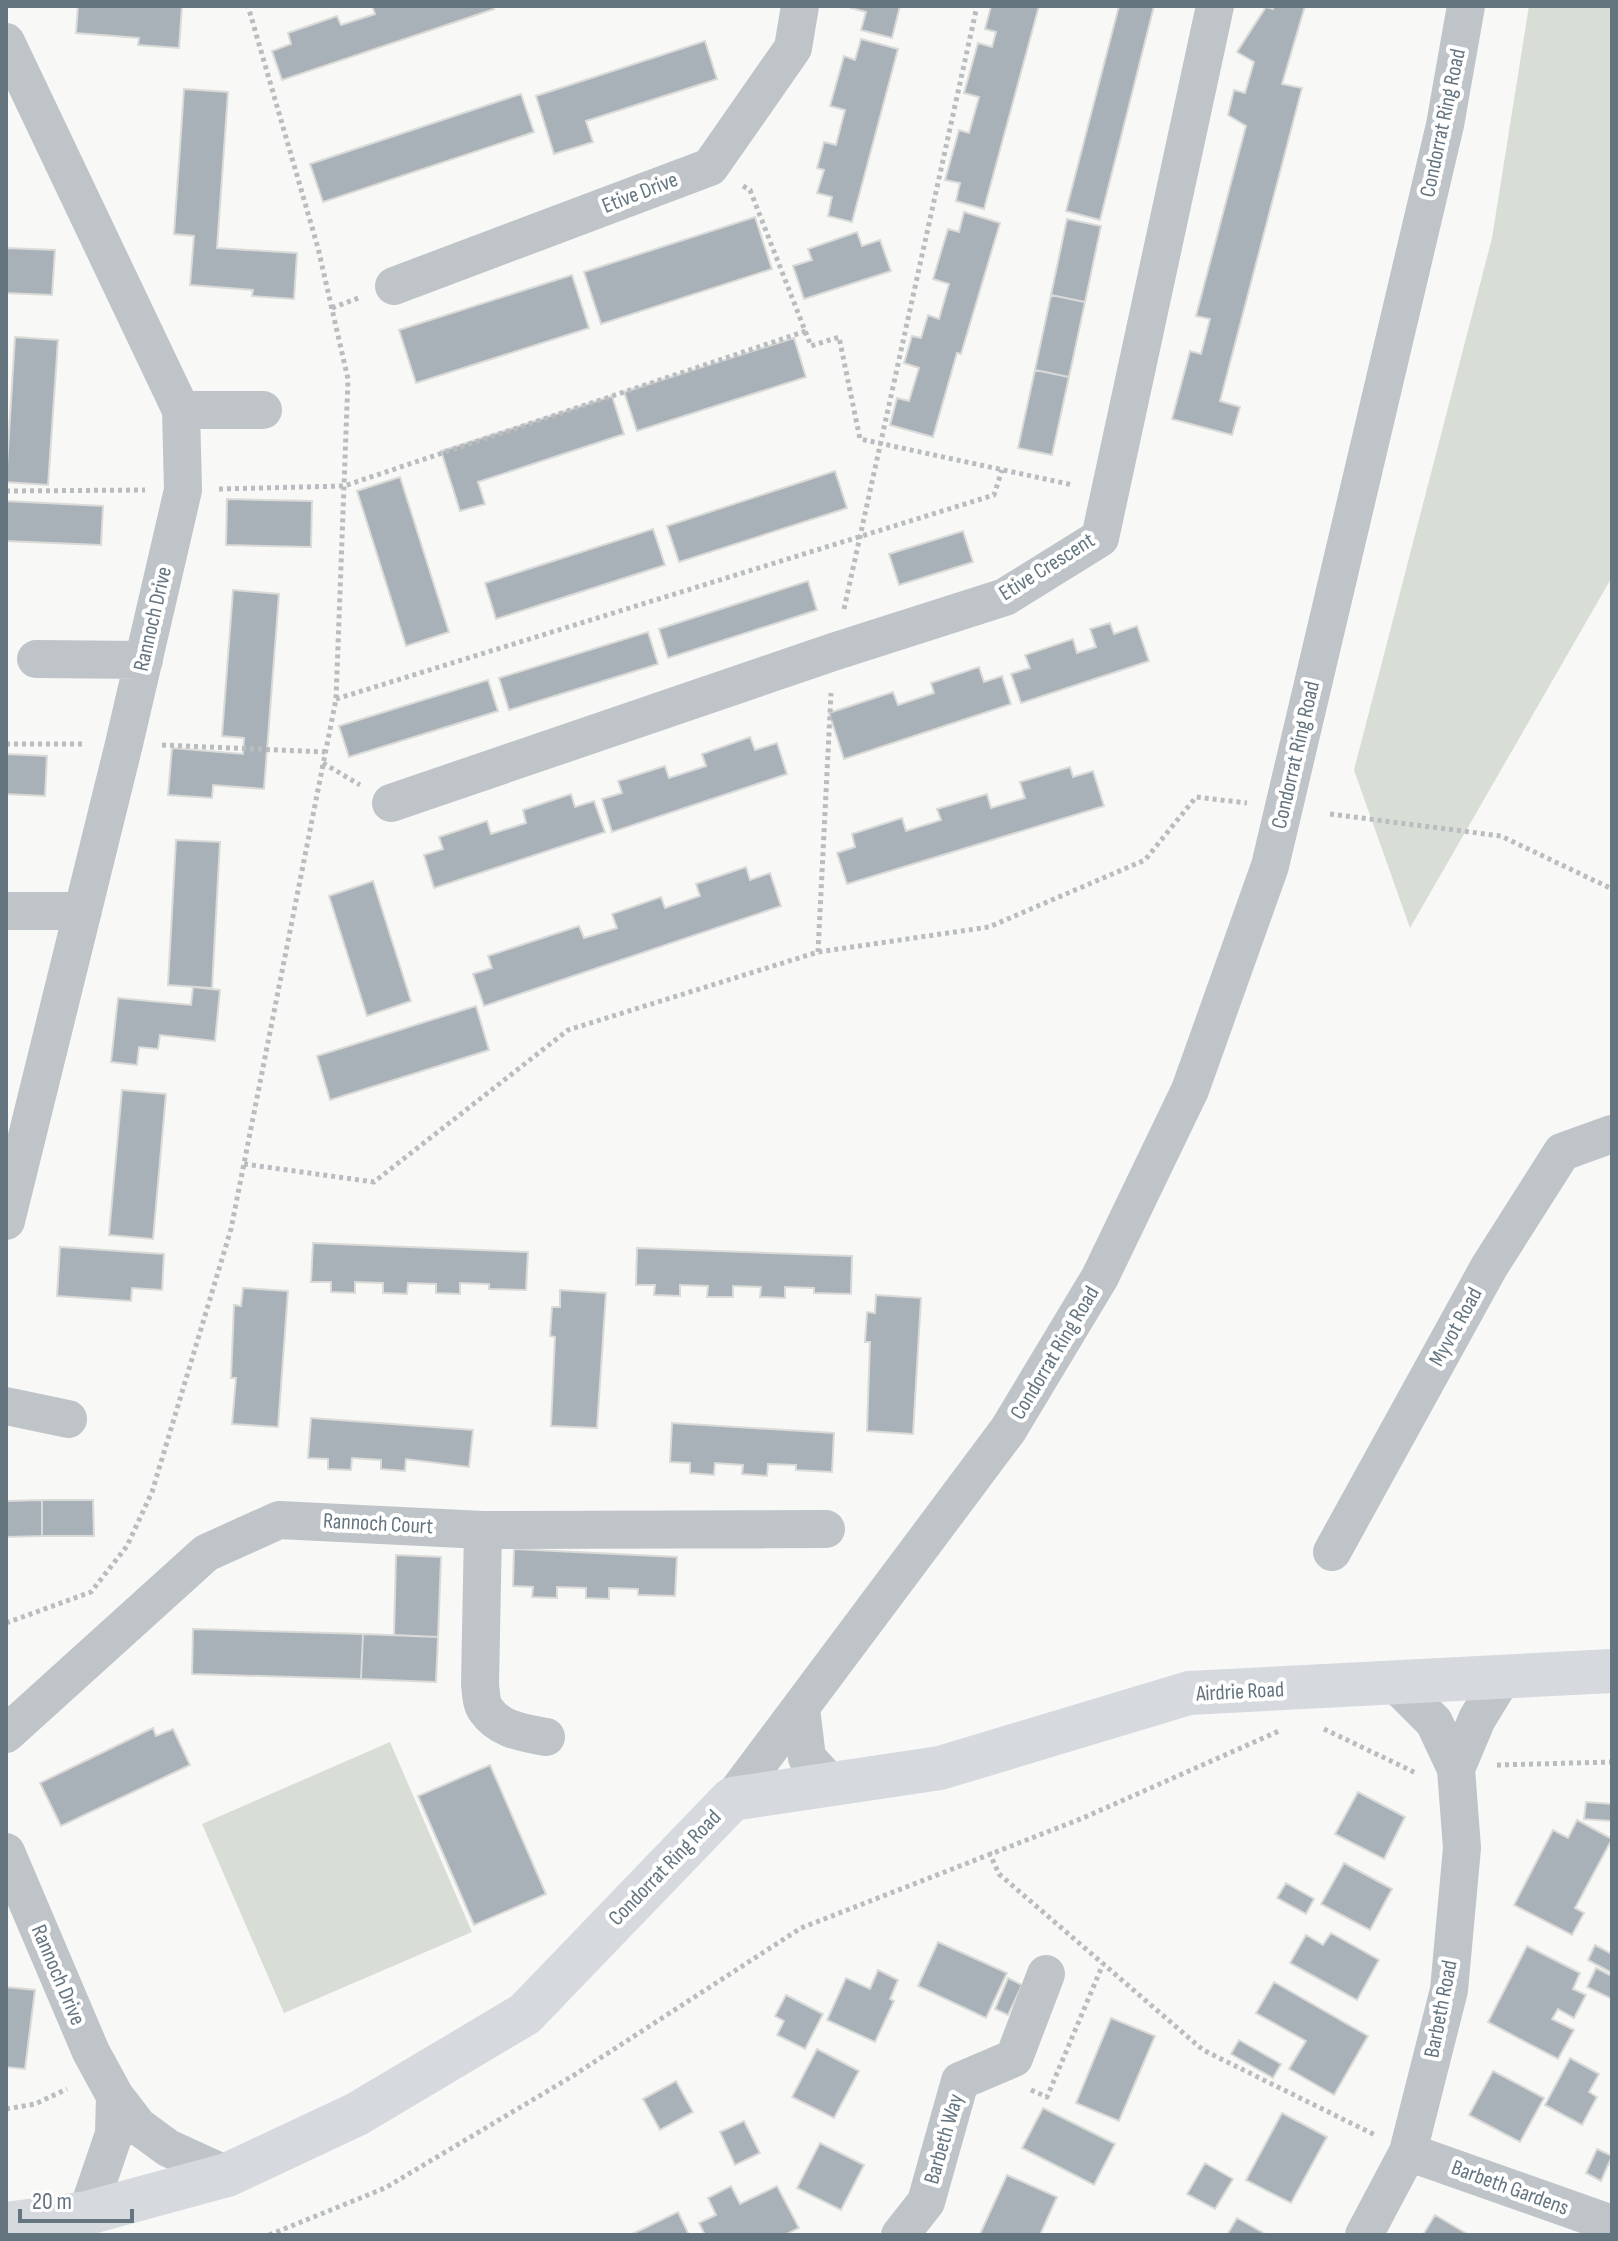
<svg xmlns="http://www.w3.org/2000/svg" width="1618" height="2241" font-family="'Sofia Sans Condensed',sans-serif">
  <rect width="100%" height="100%" fill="#f8f8f6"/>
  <path fill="#d8ddd5" d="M1529,6H1612V577L1410,928L1354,770L1492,238Z
    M390,1742L472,1932L284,2013L202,1824Z"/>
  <path fill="#a8b1b7" stroke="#dadad8" stroke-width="2" d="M78,6H182L179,48L138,45L139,38L76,33Z
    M372,6H493L494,9L282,80L272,51L291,44L288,33L337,16L341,25L375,14Z
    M852,6H900L892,38L861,30L866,12L851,8Z
    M991,6H1039L984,209L956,201L960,183L945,180L959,130L969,133L979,97L964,93L978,43L992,47L996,32L985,29Z
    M1119,6H1154L1100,220L1066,211Z
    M1274,6H1305L1282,84L1302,88L1220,401L1240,407L1232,435L1172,419L1190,351L1201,354L1210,319L1196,316L1246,126L1228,115L1234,90L1245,93L1254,62L1237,52L1266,7L1273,9Z
    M861,39L898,49L852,222L828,216L832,197L817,193L824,170L817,168L824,142L836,145L845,110L830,106L844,56L855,60Z
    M705,41L717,79L586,121L593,142L554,154L536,96Z
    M184,89L228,92L217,248L297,253L294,299L252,296L253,290L190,285L194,236L174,234Z
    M521,94L534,132L323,202L310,164Z
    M964,212L1000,223L961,354L957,353L933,437L890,425L897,398L909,401L919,368L904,363L912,336L921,338L928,315L939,319L949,284L933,279L948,229L959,232Z
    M755,217L772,269L601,324L584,272Z
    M1067,219L1101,226L1085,302L1051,295Z
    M857,232L862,246L880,240L891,271L804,299L793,266L812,260L808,249Z
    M6,248L55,250L52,295L6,293Z
    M572,275L589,328L416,383L399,330Z
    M1051,295L1085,302L1069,377L1035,370Z
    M15,337L58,340L48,485L6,482Z
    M794,338L806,377L637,431L624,392Z
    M1035,370L1069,377L1052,455L1018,448Z
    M612,396L624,434L478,482L485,504L460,511L441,451Z
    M835,471L847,508L679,562L667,526Z
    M400,477L449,632L406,646L357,491Z
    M227,499L312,501L311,547L226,545Z
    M6,501L103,506L101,545L6,541Z
    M653,529L665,565L496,619L485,583Z
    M963,531L973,562L899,585L889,554Z
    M808,581L817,610L668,658L659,629Z
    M233,590L279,594L264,789L213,785L212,798L168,795L172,748L243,754L244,738L222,736Z
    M1110,623L1114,634L1137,626L1149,661L1021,703L1011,674L1030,668L1025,655L1073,639L1077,653L1096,647L1090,629Z
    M648,632L658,664L509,710L499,678Z
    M979,667L984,682L1002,676L1011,704L844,759L829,713L893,692L898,705L934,693L931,683Z
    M488,680L498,711L349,757L339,726Z
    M750,737L755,750L777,743L787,774L612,832L602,799L622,793L618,781L665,766L669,778L706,766L702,754Z
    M6,754L47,756L45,796L6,794Z
    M1070,767L1073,777L1093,771L1104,806L847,884L837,853L855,847L852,834L902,818L906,831L941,820L937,809L987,794L991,808L1025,798L1020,782Z
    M571,794L575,807L594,801L605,832L434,888L424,855L443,849L439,837L487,821L491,834L526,823L523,810Z
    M176,840L220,842L212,988L168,985Z
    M746,867L750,880L770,873L781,906L484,1006L473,974L492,968L488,956L579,926L584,938L617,928L612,914L661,897L665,908L700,896L696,884Z
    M373,881L411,1001L367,1016L329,896Z
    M193,987L220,990L215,1041L160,1035L158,1049L139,1047L137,1065L111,1062L118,998L191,1005Z
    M476,1006L489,1050L330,1100L317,1056Z
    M122,1090L166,1094L153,1239L109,1235Z
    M313,1243L528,1252L526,1290L489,1289V1284L460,1283V1294L436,1293V1284L408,1283L407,1294L383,1293V1283L355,1282V1293L331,1292V1282H311Z
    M60,1247L164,1254L162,1290L132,1288L131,1301L57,1296Z
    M637,1248L852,1256L851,1294L814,1293V1288L785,1287V1298L760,1297L761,1287L733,1286V1297H707L708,1286L680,1285V1296L654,1295L655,1285H636Z
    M243,1288L288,1291L278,1427L232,1424L236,1378H231L234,1305L241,1306Z
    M560,1290L606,1293L597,1428L551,1426L555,1337L550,1336L552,1307H560Z
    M876,1295L921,1298L913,1434L867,1431L870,1342H865L867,1312L875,1313Z
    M311,1418L473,1430L469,1467L406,1459L405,1471L381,1469V1460L352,1458L351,1470L328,1469V1459L308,1458Z
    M672,1423L834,1433L832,1472L796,1470V1465L768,1464L767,1476L742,1474L743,1465L715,1463L714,1475L690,1473V1463L670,1462Z
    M42,1500V1536L6,1537V1501Z
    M42,1500H93L94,1536H42Z
    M514,1549L677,1557L675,1596L638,1595V1589L609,1588V1599L586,1598V1588L557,1587V1598L532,1597L533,1587L513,1586Z
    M396,1555L441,1557L438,1637L394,1635Z
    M193,1629L363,1634L361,1679L192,1674Z
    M363,1634L438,1637L436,1682L361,1679Z
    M153,1728L156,1736L173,1729L190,1765L61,1826L40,1783Z
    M490,1765L546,1894L474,1925L418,1796Z
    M1358,1792L1405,1817L1384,1859L1335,1834Z
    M1586,1802L1612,1804V1821L1584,1819Z
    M1577,1820L1612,1839L1575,1908L1584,1913L1572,1935L1514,1905L1553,1830L1568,1838Z
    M1344,1863L1392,1889L1370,1930L1321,1904Z
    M1286,1883L1314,1899L1306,1914L1277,1898Z
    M1331,1933L1379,1960L1357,2000L1290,1963L1306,1935L1323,1945Z
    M938,1942L1007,1973L986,2018L918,1986Z
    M1595,1945L1612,1954V1973L1588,1960Z
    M1527,1946L1580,1973L1573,1989L1586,1995L1574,2018L1558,2009L1552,2019L1574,2030L1558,2059L1488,2022Z
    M1596,1968L1612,1976V1999L1587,1987Z
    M878,1970L898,1980L890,1999L894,2001L875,2042L827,2020L846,1978L870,1989Z
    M1008,1978L1022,1985L1008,2015L995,2009Z
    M1274,1982L1368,2036L1334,2095L1289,2069L1306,2041L1256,2013Z
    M6,1987L35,1990L25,2069L6,2067Z
    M786,1995L823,2014L805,2049L777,2035L784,2021L775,2016Z
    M1111,2018L1155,2036L1119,2121L1076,2103Z
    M1239,2040L1281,2064L1273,2078L1231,2054Z
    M817,2049L859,2071L834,2118L792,2097Z
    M1570,2058L1599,2074L1589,2092L1597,2097L1582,2125L1545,2105Z
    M1493,2071L1544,2098L1520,2142L1469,2115Z
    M676,2081L693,2112L660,2130L643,2099Z
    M1043,2108L1115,2144L1094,2185L1022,2148Z
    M1282,2113L1327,2137L1291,2203L1246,2180Z
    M744,2121L760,2153L735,2165L720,2132Z
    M820,2143L864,2165L841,2210L797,2188Z
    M1597,2149L1612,2156L1601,2181L1586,2173Z
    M1205,2163L1233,2179L1215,2209L1187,2194Z
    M1007,2175L1057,2197L1040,2235L980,2234Z
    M731,2186L740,2204L777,2186L799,2228L785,2235H705L699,2223L716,2215L708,2198Z
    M678,2212L689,2235H630Z
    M1435,2215L1469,2235H1423Z
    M1237,2218L1267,2235H1227Z"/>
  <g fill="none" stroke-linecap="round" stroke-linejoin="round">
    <path stroke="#babdc0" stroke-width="5" stroke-dasharray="4 4" stroke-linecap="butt" d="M743,186L750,190L811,346L839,337L860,439L1073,485
      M332,308L361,297
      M219,489L344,486L806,331
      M6,491L145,490
      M844,609L977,6
      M336,699L994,495L1002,470
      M6,744H84
      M162,745L325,752
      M323,763L360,785
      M1330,814L1501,836L1612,889
      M818,952L831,693
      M244,1164L374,1182L568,1030L818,952L989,927L1145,860L1196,797L1247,803
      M6,1623L91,1592L127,1546L152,1492L231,1229L336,699L348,379L318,248L248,6
      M1324,1729L1416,1773
      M1497,1765L1612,1762
      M989,1852L999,1874L1203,2050L1375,2135
      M1031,2090L1047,2097L1103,1964
      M6,2109L35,2104L67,2089
      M269,2235L385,2188L571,2077L801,1928L1083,1818L1279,1731"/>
    <path stroke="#bfc4c8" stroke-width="38" d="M6,42L181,410L183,490L124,744L6,1221
      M394,286L710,167L793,48L800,6
      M181,410H263
      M36,659L144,660
      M391,803L833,652L1005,597L1100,538L1215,6
      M6,911H83
      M6,1406L68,1419
      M483,1530L480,1684C481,1692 481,1704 486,1710C499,1730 525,1733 546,1737
      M1332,1552L1489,1267L1562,1152L1612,1134
      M801,1708L807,1758L831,1784
      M6,1734L206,1553L279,1520L483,1530L826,1529
      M1456,1769L1477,1719L1502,1678
      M732,1799L1008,1430L1100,1277L1190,1090L1270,866L1445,125L1466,6
      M6,1852L91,2052L115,2096L138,2126L168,2148L227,2175
      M1408,2152L1612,2224
      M87,2213L114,2134L115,2096
      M900,2235L926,2202L960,2081L1014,2058L1046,1974
      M1364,2235L1408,2152L1449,1990L1462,1848L1456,1769L1434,1722L1396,1684"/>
    <path stroke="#d6dade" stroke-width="44" d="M6,2224L87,2213L227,2175L357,2114L525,2014L732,1799L940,1768L1189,1693L1612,1671"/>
  </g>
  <g text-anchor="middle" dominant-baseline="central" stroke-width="8" stroke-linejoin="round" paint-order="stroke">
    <g font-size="22" fill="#647580" stroke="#fff">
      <text transform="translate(1443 123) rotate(-78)">Condorrat Ring Road</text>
      <text transform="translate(640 193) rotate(-21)">Etive Drive</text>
      <text transform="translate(1047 567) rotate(-32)">Etive Crescent</text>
      <text transform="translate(153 619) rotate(-77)">Rannoch Drive</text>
      <text transform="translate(1296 755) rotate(-77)">Condorrat Ring Road</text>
      <text transform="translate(1456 1327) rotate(-61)">Myvot Road</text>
      <text transform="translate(1055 1353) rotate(-59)">Condorrat Ring Road</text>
      <text transform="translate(378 1524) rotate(3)">Rannoch Court</text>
      <text transform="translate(1240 1692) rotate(-3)">Airdrie Road</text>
      <text transform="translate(665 1868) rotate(-46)">Condorrat Ring Road</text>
      <text transform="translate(58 1975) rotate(67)">Rannoch Drive</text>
      <text transform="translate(1441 2009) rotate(-79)">Barbeth Road</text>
      <text transform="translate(944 2139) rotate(-74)">Barbeth Way</text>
      <text transform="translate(1510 2188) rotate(20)">Barbeth Gardens</text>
    </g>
  </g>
  <rect width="1618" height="2241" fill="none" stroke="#647580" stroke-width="16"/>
  <path d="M20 2209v12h112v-12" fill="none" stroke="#647580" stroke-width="4"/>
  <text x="32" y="2209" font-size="24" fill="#647580" stroke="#ffffff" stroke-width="6" paint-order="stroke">20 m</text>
</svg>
